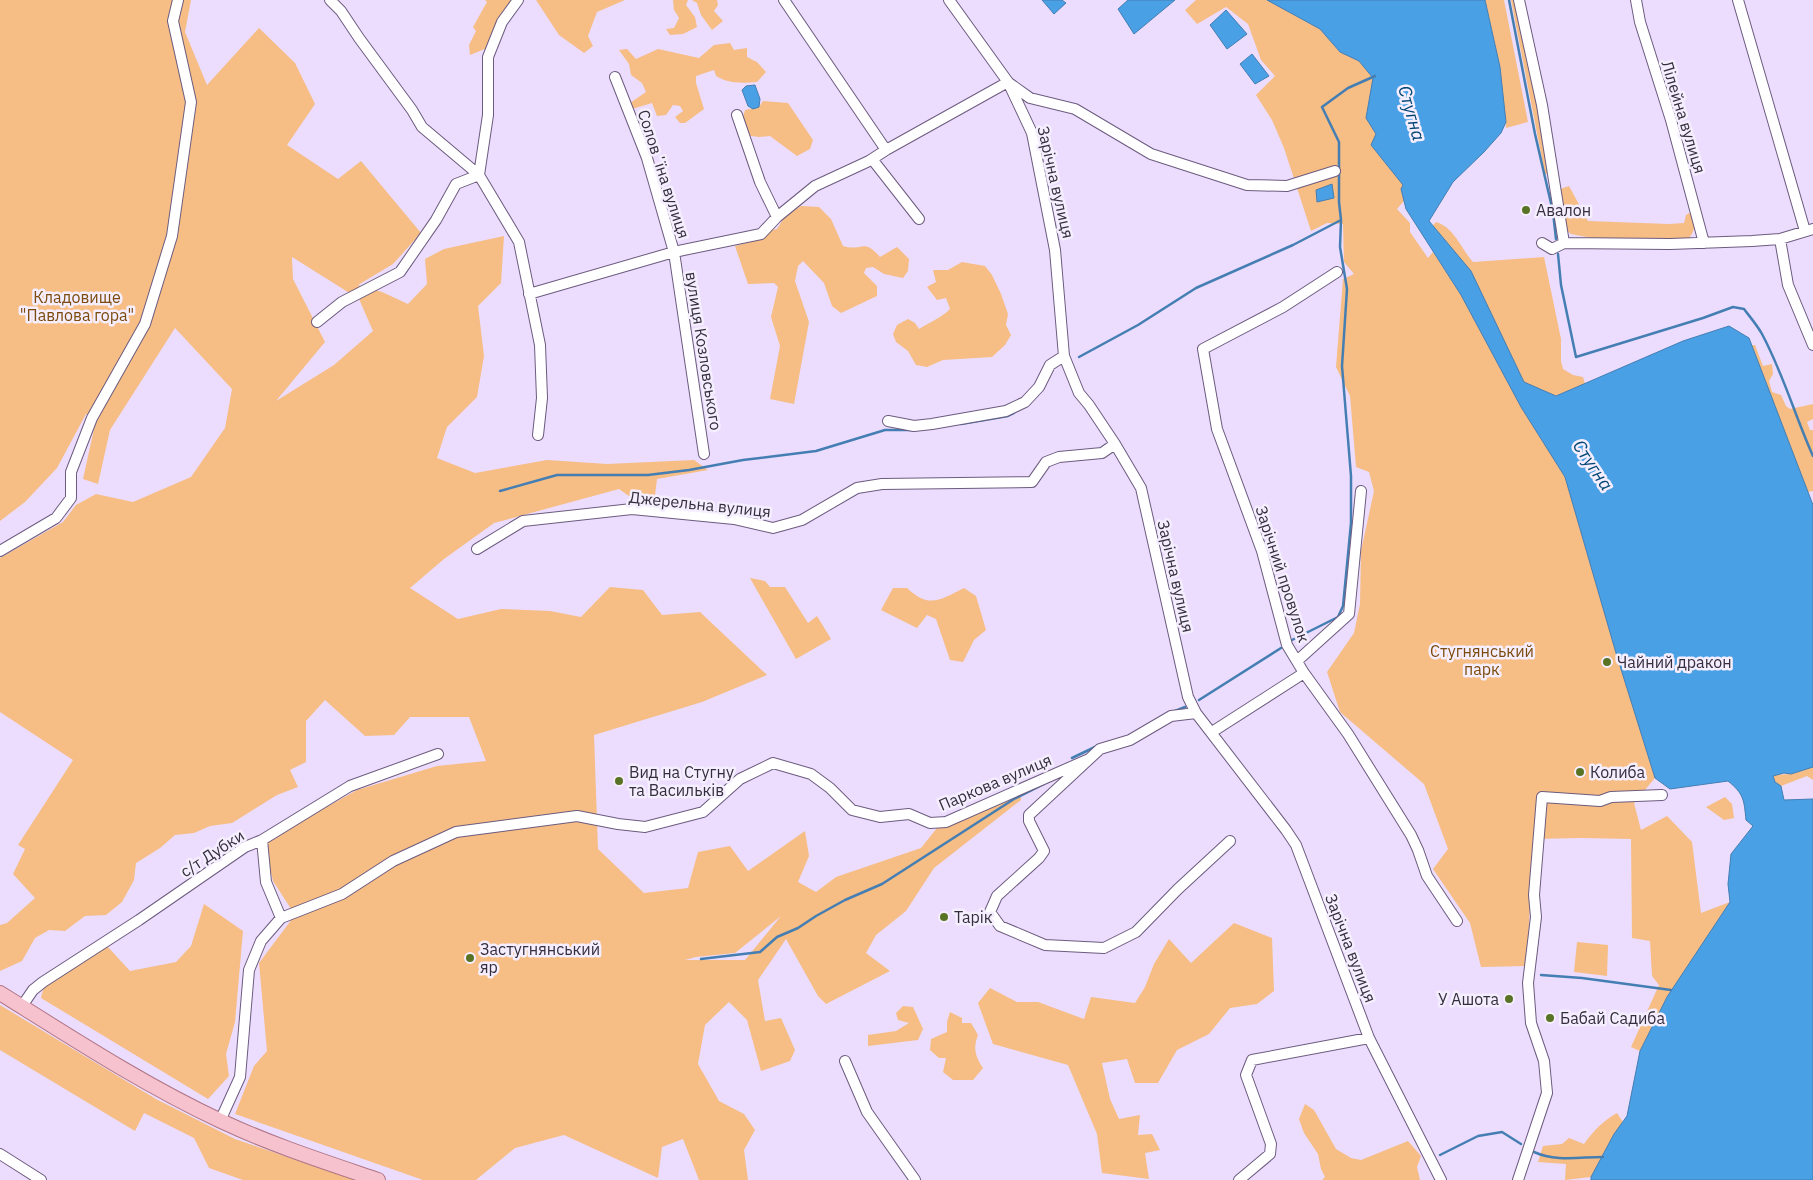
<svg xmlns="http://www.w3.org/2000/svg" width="1813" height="1180" font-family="'IBM Plex Sans',sans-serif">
  <rect width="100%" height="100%" fill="#ecddfe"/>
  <path fill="#f6bd84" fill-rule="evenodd" d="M0,0H191L185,32L207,85L259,28L295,63L315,104L287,145L338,179L361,161L421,233L393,264L358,285L382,292L408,304L427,284L425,259L444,249L504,236L501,283L478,306L484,356L477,397L447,427L437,458L475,473L547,460L607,464L694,460L708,470L657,479L655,495L676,509L643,506L619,489L494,523L444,559L410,588L458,619L501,609L550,611L581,617L610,587L643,590L662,615L700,612L767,675L702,702L594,735L598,849L644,893L688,888L698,852L730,846L748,871L805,831L809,856L798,882L816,892L836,877L921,848L937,828L1020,791L1021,800L934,868L906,911L876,935L866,953L890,971L826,1004L818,996L786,939L758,980L765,1021L781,1018L795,1050L790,1061L761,1071L747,1020L729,1002L705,1025L698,1064L719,1101L744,1114L755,1130L744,1150L748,1180H699L683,1139L662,1147L658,1178L564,1135L515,1148L476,1180H423L235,1114L254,1066L267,1051L259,963L295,915L273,881L264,842L357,790L437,766L486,761L469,717H410L394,735L365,736L325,700L306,721V762L290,770L298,787L277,795L232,823L210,826L194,833L175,835L160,848L136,863L134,880L122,902L106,915L85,916L65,931L49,930L35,938L22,961L0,971V925L7,923L35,898L13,874L25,849L18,845L73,760L0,712V558L63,522L76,505L96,494L133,502L191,477L225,428L232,389L175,328L110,430L98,484L83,479L96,420L86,414L57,468L25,502L0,521ZM292,257L359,299L373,331L334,365L276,401L325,342L293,279ZM781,916L745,960H685L696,957L735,953Z
    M485,0H513L487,48L470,55L469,45L476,31L473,27L487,2Z
    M536,0H625L597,12L588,36L593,46L584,53L559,35Z
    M673,0H688L686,5L695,17L697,27L683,34L670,35L666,29L674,28L679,18L674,10Z
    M692,0H717L718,5L714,11L723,21L712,30L701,15L697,3Z
    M1196,0H1267L1320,29L1340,52L1359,61L1373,78L1366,118L1376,134L1371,145L1403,185L1401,190L1404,201L1397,209L1410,223V232L1428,258L1433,252L1461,295L1521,407L1565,477L1616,653L1655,778L1634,803L1641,830L1667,816L1692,842L1701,913L1730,902L1667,997L1640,1051L1631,1047L1659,985L1652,976L1650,941L1632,938L1631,839L1581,838L1533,839L1527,966L1481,967L1470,923L1433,869L1448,849L1424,784L1340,712L1327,672L1354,633L1360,604L1361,551L1374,491L1369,472L1356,467L1350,396L1336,367L1343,279L1354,274L1344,262L1343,224L1327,223L1311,231L1284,148L1272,120L1256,95L1275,76L1261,60L1248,24L1226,7L1197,24L1185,10Z
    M1485,0H1504L1528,122L1506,128L1500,67Z
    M1511,0H1517L1550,173L1545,174Z
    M730,43L734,50L747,48V57L757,62L766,72L757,82C742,83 729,84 716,76L714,70L696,76V83L704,109L685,123H680L675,117L683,111L680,106L673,105L666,115L657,116L652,103L632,109L630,103L646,92L642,83L631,75L629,64L619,50L627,49L636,59L658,49L699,58L714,45Z
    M763,101L788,103L813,140L810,149L797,156L770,136L759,137L744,135L743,117L745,110L759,107Z
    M1569,186L1588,221L1669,224L1684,223L1686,215L1691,212C1696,221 1696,230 1689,238L1597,239L1571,234L1565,229L1560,189Z
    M801,206L819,207L831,219L843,246C863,252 863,237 880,257L897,247L909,259L908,271L903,278L884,274L873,267L866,268L864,273L877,286V296L841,313L832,306L824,283L803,261L798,266L795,281L809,322L794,404L770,399L780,346L771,317L778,287L774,283L748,284L735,246L764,238L771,230L777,229L785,216Z
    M1436,222C1454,227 1462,250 1473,262L1544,257L1561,339V361L1563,369L1573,375L1583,377L1585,384L1555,396L1524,382L1433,225Z
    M962,262L985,266L992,275L1001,294L1008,314L1006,325L1011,335L1005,345L992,357L943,360L927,367L916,365L908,351L896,342L893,334L897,325L908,319L915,323L919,329C930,322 941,318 950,309L946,298L937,300L927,287L936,282L933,270H948Z
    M1743,345H1755L1763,366L1772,364L1773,374L1769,381L1772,392L1781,395L1786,406L1790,409L1813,404V419L1807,422L1810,430H1813V491L1808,492L1779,444Z
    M750,578L765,581L770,587H785L808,623L817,616L831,639L796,659Z
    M893,588H907C929,609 940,600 964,588L976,596L986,630L974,640L963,662L950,660L936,619L927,615L917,628L881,610Z
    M1813,767V780L1807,776L1781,786L1775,782L1773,775L1791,774Z
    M1725,797L1732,804L1734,818L1724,820L1706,807Z
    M204,904L243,931L235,1022L226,1054L229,1076L208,1099L41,998L44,986L107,946L130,971L176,962L191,946Z
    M1234,923L1272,938L1274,991L1257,1004L1230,1008L1209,1034L1177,1050L1158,1083H1135L1127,1059L1102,1063L1110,1099L1119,1119L1140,1115L1138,1135L1152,1134L1160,1150L1145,1153L1149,1179L1102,1173L1097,1134L1068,1065L993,1044L978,1003L990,988L1017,1002H1038L1084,1019L1091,997L1135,1003L1145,987L1154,964L1169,939L1191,963Z
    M1577,942L1608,945L1607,976L1574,972Z
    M0,1005L156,1099L235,1139L354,1180H243L209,1168L194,1138L144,1113L135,1131L0,1050Z
    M903,1006L913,1007L923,1029L918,1040L868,1046V1035L896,1031L909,1023L898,1020L896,1013Z
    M950,1012L962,1018V1023H971L978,1035C973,1048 975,1056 983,1068L973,1080H953L943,1072L946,1058H939L930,1050L931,1039L947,1032V1022Z
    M1305,1104L1314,1110L1336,1149L1351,1158L1361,1160L1408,1141L1421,1156L1417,1167L1420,1180H1322L1325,1177L1321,1169L1318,1154L1304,1133L1299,1119Z
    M1617,1113L1623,1122L1614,1134L1591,1177L1565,1180L1566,1164L1538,1162L1543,1146L1562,1144L1569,1138L1584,1144C1594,1130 1603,1121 1617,1113Z"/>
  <path fill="#4aa0e5" stroke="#447eb3" d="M1042,0H1062L1066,3L1054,14Z
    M1128,0H1175L1134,34L1118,9Z
    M1267,0H1485L1500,67L1506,122L1501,133L1484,152L1453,182L1429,221L1471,271L1524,382L1556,396L1683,341L1729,326L1749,338L1813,505V767L1791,774L1784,773L1773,776L1775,782L1781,786L1784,800L1813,799V1180H1591V1177L1614,1134L1627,1116L1640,1051L1667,997L1730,902L1728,884L1731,854L1753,826L1746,820C1744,800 1744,794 1728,781L1670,789L1655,778L1616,653L1565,477L1521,407L1461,295L1406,209L1401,189L1403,185L1371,145L1376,134L1366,118L1373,78L1359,61L1340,52L1320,29Z
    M1226,10L1247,34L1227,49L1210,25Z
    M1252,54L1269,76L1255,84L1240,64Z
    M755,85L760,99L759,107L753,109L748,106L742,90L746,86Z
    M1332,184L1334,198L1317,202L1316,190Z"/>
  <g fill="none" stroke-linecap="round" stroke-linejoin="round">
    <path stroke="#447eb3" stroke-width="2.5" d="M1509,0L1535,134L1553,212L1556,239
      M1558,254L1561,285L1576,357L1703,318L1733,307L1744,309C1750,317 1757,325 1762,334C1783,373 1795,416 1813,456
      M1079,357L1138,325L1196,288L1293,245L1341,220L1339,202V142L1322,107L1348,88L1375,76
      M961,424L1008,416L1014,413
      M500,491L557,475H648L689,470L743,460L816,451L885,430H911
      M1292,640L1338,617L1343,606L1351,523V476L1342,366L1347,289L1340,247L1341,220
      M1199,700L1281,648
      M1175,711L1185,707
      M1072,758L1095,747
      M701,959L760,952L777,937L798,928L816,916L845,900L882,884L1014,799L1044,784
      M1541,975L1582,978L1671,990
      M1534,1152C1556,1162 1580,1157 1603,1157
      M1440,1155L1478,1136L1502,1132L1521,1144"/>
    <g stroke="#6c5b7f" stroke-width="12">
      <path id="minor" d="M330,0L341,11L359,38L412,110L422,127L479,175L519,242L540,345L542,398L538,435
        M784,0L886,150
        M949,0L1008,82L1032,133L1055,250L1064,356L1079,393L1089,405L1115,444L1141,488L1188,697L1196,713L1286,830L1296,845L1369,1038L1441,1180
        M1519,0L1542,105L1564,243
        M1636,0L1640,22L1671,120L1704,243
        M1738,0L1805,231
        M615,77L647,158L674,252L704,454
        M1009,83L1030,98L1075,109L1151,154L1247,185L1287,186L1335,171
        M737,115L760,182L777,217
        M872,159L919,219
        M479,175L488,115V57L502,22L518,0
        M1780,239L1788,285L1813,345
        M1542,243L1552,249L1564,243L1670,244L1752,241L1780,239L1813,229
        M1337,272L1283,307L1203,349L1217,429L1262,551L1287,645L1304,673L1348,734L1411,835L1418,850L1427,876L1457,921
        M529,294L674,252L761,234L777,217L815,186L869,161L886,150L1008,82
        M317,322L342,302L400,272L436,220L456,184L479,175
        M888,421L914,426L932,424L1006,411L1025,402L1039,387L1050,365L1064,356
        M477,549L523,521L632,509L734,519L773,528L802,520L857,488L882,484L1032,482L1046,462L1059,457L1102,453L1115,444
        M0,551L56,518L71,498V472L92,418L145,324L172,236L191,102L173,21L178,0
        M1297,661L1349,614L1361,491
        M1196,713L1171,716L1130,740L1100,749L1029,815V821L1044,851L1039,858L997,896L990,912L1000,926L1045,945L1104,948L1136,932L1178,889L1230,841
        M1212,732L1304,673
        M281,918L342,894L393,861L456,832L577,816L618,824L645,827L703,812L740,779L773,763L811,774L830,788L852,810L880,817L909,814L930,823L946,822L1089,759
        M22,1006L33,990L43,982L139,920L245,847L262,840L350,786L438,754
        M845,1061L867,1112L915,1180
        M220,1121L240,1077L249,970L261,941L281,918L266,882L262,840
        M0,1154L41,1180
        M1239,1180L1270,1154L1271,1144L1246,1075L1252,1060L1369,1038
        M1518,1180L1547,1093L1544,1061L1531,1023L1528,983L1536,917L1534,895L1542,797L1600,801L1611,797L1662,795"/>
    </g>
    <g stroke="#af7485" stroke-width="16">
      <path id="major" d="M0,993C72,1038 144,1085 221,1121C272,1145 325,1162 378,1180"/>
    </g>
    <use href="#minor" stroke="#fff" stroke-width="10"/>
    <use href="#major" stroke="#f6c2cd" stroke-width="14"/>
  </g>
  <g fill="#597325" stroke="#f5eeff" stroke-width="2">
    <circle cx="1526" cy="210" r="5"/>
    <circle cx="1607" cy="662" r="5"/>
    <circle cx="1580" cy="772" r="5"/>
    <circle cx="619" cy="781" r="5"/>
    <circle cx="944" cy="917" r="5"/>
    <circle cx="470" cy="958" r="5"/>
    <circle cx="1509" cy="999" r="5"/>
    <circle cx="1550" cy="1018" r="5"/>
  </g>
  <g text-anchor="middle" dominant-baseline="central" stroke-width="5" stroke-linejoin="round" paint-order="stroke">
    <g font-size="16" fill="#352e3d" stroke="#f5eeff">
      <text transform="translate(1684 117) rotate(73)">Лілейна вулиця</text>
      <text transform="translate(664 174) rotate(72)">Соловʼїна вулиця</text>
      <text transform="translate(1056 182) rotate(77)">Зарічна вулиця</text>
      <text transform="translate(704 351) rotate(81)">вулиця Козловського</text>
      <text transform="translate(700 504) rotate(6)">Джерельна вулиця</text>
      <text transform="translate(1283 574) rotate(72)">Зарічний провулок</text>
      <text transform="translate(1176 576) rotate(77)">Зарічна вулиця</text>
      <text transform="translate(995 782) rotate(-23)">Паркова вулиця</text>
      <text transform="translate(212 853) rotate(-33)">с/т Дубки</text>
      <text transform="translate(1351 948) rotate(69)">Зарічна вулиця</text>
    </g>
    <g font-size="16" fill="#352e3d" stroke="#f5eeff" text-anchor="start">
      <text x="1536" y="210">Авалон</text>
      <text x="1617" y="662">Чайний дракон</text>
      <text x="629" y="772">Вид на Стугну<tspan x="629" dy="18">та Васильків</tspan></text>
      <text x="1590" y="772">Колиба</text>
      <text x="954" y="917">Тарік</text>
      <text x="480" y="949">Застугнянський<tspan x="480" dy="18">яр</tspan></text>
      <text x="1499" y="999" text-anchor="end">У Ашота</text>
      <text x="1560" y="1018">Бабай Садиба</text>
    </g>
    <g font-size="16" fill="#7c4b0c" stroke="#f5eeff">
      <text x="77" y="297">Кладовище<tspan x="77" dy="18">"Павлова гора"</tspan></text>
      <text x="1482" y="651">Стугнянський<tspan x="1482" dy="18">парк</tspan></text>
    </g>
    <g font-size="18" font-style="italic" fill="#014673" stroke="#f5eeff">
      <text transform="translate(1412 113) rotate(74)">Стугна</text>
      <text transform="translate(1593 465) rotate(56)">Стугна</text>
    </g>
  </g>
</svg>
